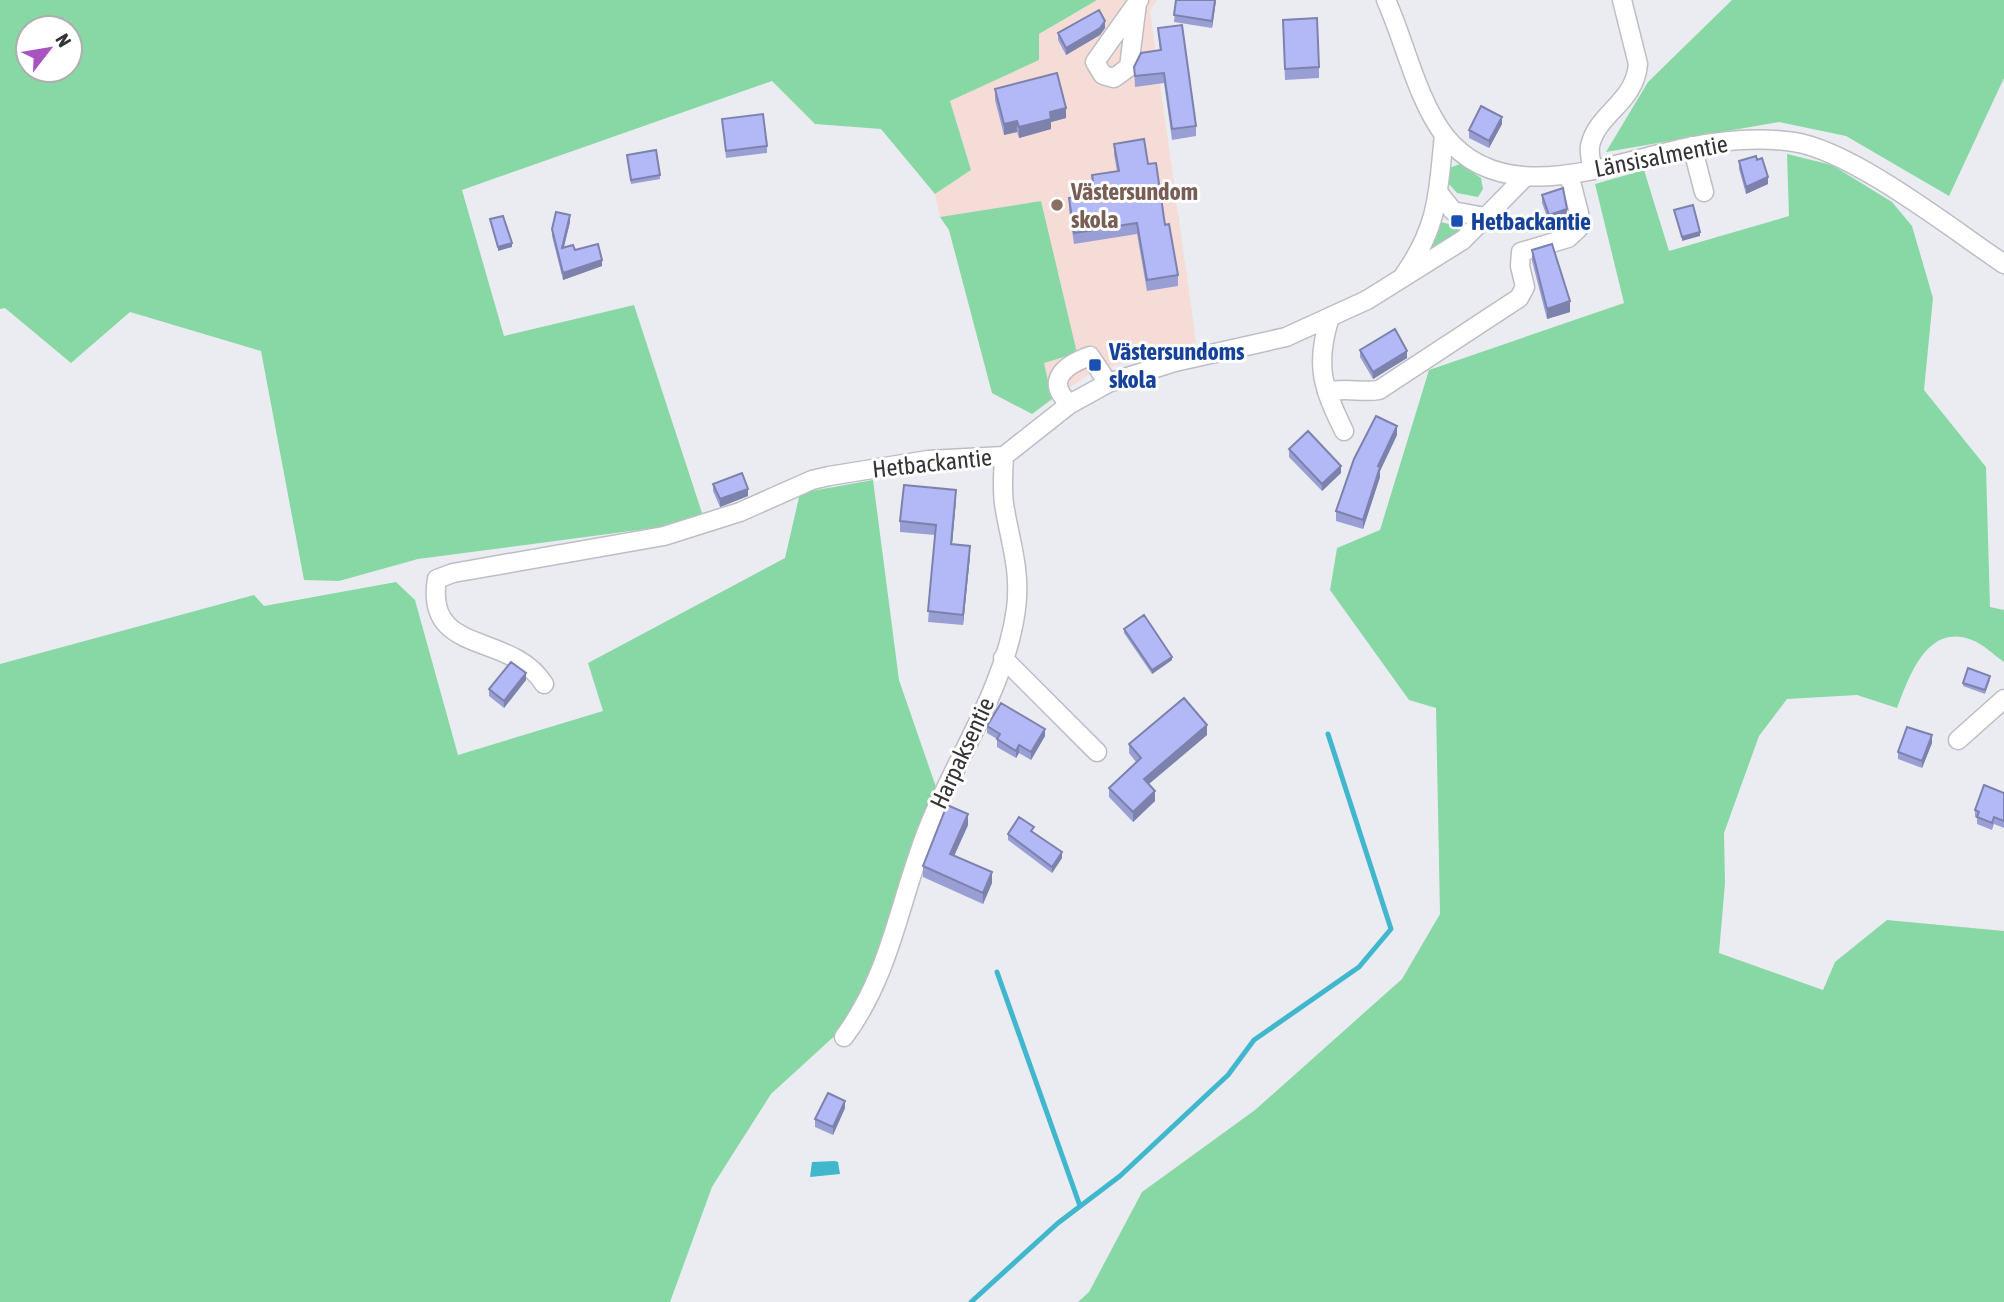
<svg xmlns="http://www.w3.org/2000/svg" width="2004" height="1302" font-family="'Asap Condensed',sans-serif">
  <rect width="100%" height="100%" fill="#ebecf2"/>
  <path fill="#f6dcd6" d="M1097,0H1157L1150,11L1196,342L1092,372L1032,414L992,393L949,230L940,217L935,194L971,170L950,101L1038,60L1039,34Z"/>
  <path fill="#88d8a6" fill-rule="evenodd" d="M0,0H1097L1039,34V60L950,101L971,170L935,194L881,129L815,124L772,81L462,190L504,336L634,305L703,516L661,527L418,559L339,581L304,580L261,351L130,312L71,363L5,308L0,309ZM28,28H70V70H28Z
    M1732,0H2004V78L1949,196L1846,136L1779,122L1606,152L1648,82Z
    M1787,154L1832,165L1892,202L1912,226L1933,298L1924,390L1986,467L1990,607L2004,610V662C1994,655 1983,644 1972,640C1927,622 1909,677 1897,708L1857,695L1787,699L1759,736L1724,833L1725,883L1719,953L1823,990L1835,962L1887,920L2004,931V1302H1078L1089,1292L1142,1192L1255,1110L1402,979L1440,914L1436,708L1409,700L1330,590L1337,548L1380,530L1429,370L1624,303L1595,184L1644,170L1669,251L1789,216Z
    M1460,164L1481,178L1483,189L1478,197L1457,193L1448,183L1449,168Z
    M1041,201L1077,353L1044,363L1052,399L1032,414L992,393L949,230L940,217Z
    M1436,221L1462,227L1464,222H1469L1454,238L1418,258Z
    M873,480L899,680L937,790L907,862L866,991L841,1030L771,1094L729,1160L712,1187L670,1302H0V664L254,595L264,606L396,582L415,600L458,755L603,711L588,663L785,558L800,493Z"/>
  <path fill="#41b7cd" d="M835,1161L838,1162L840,1174L810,1177L812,1162Z"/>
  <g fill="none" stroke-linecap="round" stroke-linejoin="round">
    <path stroke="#41b7cd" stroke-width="5" d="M997,972L1080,1206
      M971,1302L1058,1223L1120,1176L1228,1075L1254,1040L1359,967L1391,929L1328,734"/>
    <g stroke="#bdbec4" stroke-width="21">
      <path id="minor" d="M1386,0C1405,42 1417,100 1445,136C1504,211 1613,162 1689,147C1723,140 1760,137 1794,142C1853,151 1952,229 2004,264
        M1137,3L1129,67L1114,78L1103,75L1095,62L1139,0
        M1692,146L1704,192
        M1592,168C1591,161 1589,152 1590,146C1597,113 1635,103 1638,64L1622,0
        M1438,192L1453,211L1485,217
        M1404,275C1439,225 1438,193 1444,135
        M1329,320C1315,367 1323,388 1344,431
        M1327,392C1345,387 1361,393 1379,390L1519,298L1525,287L1520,266L1521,252L1568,238L1578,229L1579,213L1569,174
        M1070,404C1044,382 1064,365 1090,356L1108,383
        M1003,658L1097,752
        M544,684C511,631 424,657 437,579L453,573L664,536L740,512L812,480L829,476L928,460L1004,456L1070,404L1108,383L1175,362L1286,337L1367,300L1463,240L1525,177
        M1958,740L2004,699
        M844,1037C893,971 900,894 931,821C960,752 1006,684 1016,609C1021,569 1010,542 1004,504C1002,488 1003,472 1004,456"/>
    </g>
    <use href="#minor" stroke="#fff" stroke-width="18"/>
  </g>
  <path fill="#999fd4" d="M1176,0H1216L1212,28L1174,22Z
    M1283,20L1319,67V78L1285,80Z
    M1105,28L1100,35L1066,55L1058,40V33Z
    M1158,28L1196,126V136L1172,140L1164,83L1135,87L1134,67L1160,51Z
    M995,89L1066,118L1051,122V129L1019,138L1017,132L1004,135L995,100Z
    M722,119L767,146V153L726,158Z
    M1502,124L1489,148L1469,138V130Z
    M1114,144L1148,164L1165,225L1178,275V286L1147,291L1137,234L1074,244L1069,209V198L1093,194L1092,175L1117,171L1114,154Z
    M627,155L660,175V179L631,184Z
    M1739,161L1768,184L1746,194L1739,169Z
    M1542,195L1567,216L1549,222L1542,203Z
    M570,222L564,247L575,250L602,266L563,280L552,236V229Z
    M1532,250L1570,312L1547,319L1532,261Z
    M1360,350L1407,358L1373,379L1360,357Z
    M1397,435L1380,471V477L1363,529L1336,521V511Z
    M1289,449L1341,473L1322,491L1289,457Z
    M713,484L748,496L720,507L713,491Z
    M956,500L952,544L970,556L963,625L928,622L935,535L900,532V521Z
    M1124,629L1172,660L1152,674L1124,633Z
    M526,680L504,708L489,696V689Z
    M1990,680L1985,694L1963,686V683Z
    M987,726L1045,736L1031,760L1019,753L1016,758L997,747V739L987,733Z
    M1207,735L1149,784L1155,801L1133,822L1109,797V788L1136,762L1129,753V744Z
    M1932,743L1922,768L1898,759V752Z
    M2004,793V828L1994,824L1992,830L1977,824V818L1975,817V810Z
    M968,825L954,856L992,883L983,904L923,877V866Z
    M1033,833L1062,858L1052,873L1008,840V834Z
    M845,1108L833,1135L815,1127V1119Z"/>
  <path fill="#7d82ac" d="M1215,0H1216L1212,28V21Z
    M1105,21V28L1100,35L1066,55V48Z
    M1066,108V118L1051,122V129L1019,138V127L1050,112Z
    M1502,117V124L1489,148V141Z
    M1017,121V132L1004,135V124Z
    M1768,177V184L1746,194V187Z
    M1567,209V216L1549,222V215Z
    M570,215V222L562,254V248Z
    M1700,232V236L1682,241V237Z
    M512,243V247L498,251V247Z
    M602,260V266L563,280V273Z
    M1570,301V312L1547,319V309Z
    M1407,351V358L1373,379V372Z
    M1397,426V435L1380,471V477L1363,529V520L1378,466Z
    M1341,466V473L1322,491V484Z
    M748,489V496L720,507V499Z
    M956,490V500L951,555V544Z
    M970,546V556L963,625V615Z
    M1172,657V660L1152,674V670Z
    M526,673V680L504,708V701Z
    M1207,725V735L1144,788V779Z
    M1045,729V736L1031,760V752Z
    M1932,735V743L1922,768V761Z
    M1019,745V753L1016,758V751Z
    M1155,791V801L1133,822V812Z
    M968,814V825L950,865V854Z
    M1062,852V858L1052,873V867Z
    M992,872V883L983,904V893Z
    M845,1101V1108L833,1135V1127Z"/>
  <path fill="#b2b9f6" stroke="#7d82ac" stroke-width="2" d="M1176,0H1215L1212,21L1174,15Z
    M1099,10L1105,21L1100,28L1066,48L1058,33Z
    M1317,18L1319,67L1285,69L1283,20Z
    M1182,25L1196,126L1172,129L1164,73L1135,76L1134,67L1141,53L1161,50L1158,28Z
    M1057,73L1066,108L1050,112L1051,119L1019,127L1017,121L1004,124L995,89Z
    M1481,106L1502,117L1489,141L1469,130Z
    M763,114L767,146L726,151L722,119Z
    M1144,139L1148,164L1156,163L1165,225L1169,224L1178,275L1147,280L1137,223L1074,233L1069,198L1095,194L1092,175L1119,171L1114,144Z
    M656,150L660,175L631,180L627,155Z
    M1756,156L1757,160L1762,158L1768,177L1746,187L1739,161Z
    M1563,188L1567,209L1549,215L1542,195Z
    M1693,205L1700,232L1682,237L1674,210Z
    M556,212L570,215L562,248L573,245L575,250L598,244L602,260L563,273L552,229Z
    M503,216L512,243L498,247L490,219Z
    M1552,244L1570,301L1547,309L1532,250Z
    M1395,329L1407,351L1373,372L1360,350Z
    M1376,416L1397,426L1378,466L1380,467L1363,520L1336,511L1354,459Z
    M1308,431L1341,466L1322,484L1289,449Z
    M742,473L748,489L720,499L713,484Z
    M904,485L956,490L951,544L970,546L963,615L928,611L936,525L900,521Z
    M1144,615L1172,657L1152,670L1124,629Z
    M511,662L526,673L504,701L489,689Z
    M1968,668L1990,676L1985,690L1963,683Z
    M1184,698L1207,725L1144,779L1155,791L1133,812L1109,788L1141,758L1129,744Z
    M1001,703L1045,729L1031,752L1019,745L1016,751L997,739L1000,734L987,726Z
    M1907,727L1932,735L1922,761L1898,752Z
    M1984,785L2004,793V821L1994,817L1992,823L1977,817L1979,812L1975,810Z
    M947,805L968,814L950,854L992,872L983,893L923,866Z
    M1019,817L1034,827L1031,831L1062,852L1052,867L1008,834Z
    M828,1093L845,1101L833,1127L815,1119Z"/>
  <circle fill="#8d6e63" stroke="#fff" stroke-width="2.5" cx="1057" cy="205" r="7"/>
  <g fill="#1a4fb4" stroke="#fff" stroke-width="2.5">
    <rect x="1450" y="214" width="14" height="14" rx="3.5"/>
    <rect x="1088" y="358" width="14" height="14" rx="3.5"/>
  </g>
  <g text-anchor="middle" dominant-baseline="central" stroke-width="6" stroke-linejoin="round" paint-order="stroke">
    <g font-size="24" fill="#333436" stroke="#fff">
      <text transform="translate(1661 156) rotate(-11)">Länsisalmentie</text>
      <text transform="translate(932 463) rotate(-6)">Hetbackantie</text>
      <text transform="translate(962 753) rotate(-65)">Harpaksentie</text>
    </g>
    <g font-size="24" font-weight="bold" fill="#785e54" stroke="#fff" text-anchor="start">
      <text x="1071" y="191">Västersundom<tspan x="1071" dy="28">skola</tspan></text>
    </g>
    <g font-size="24" font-weight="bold" fill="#164399" stroke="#fff" text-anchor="start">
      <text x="1471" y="221">Hetbackantie</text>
      <text x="1109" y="351">Västersundoms<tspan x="1109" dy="28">skola</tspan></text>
    </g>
  </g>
  <g transform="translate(49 49) rotate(59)"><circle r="33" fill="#ffffff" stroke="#adaeaf" stroke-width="2"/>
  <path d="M0-5L12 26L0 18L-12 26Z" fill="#aa54c2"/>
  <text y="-10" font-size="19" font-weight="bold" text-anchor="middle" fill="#333436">N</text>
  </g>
</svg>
